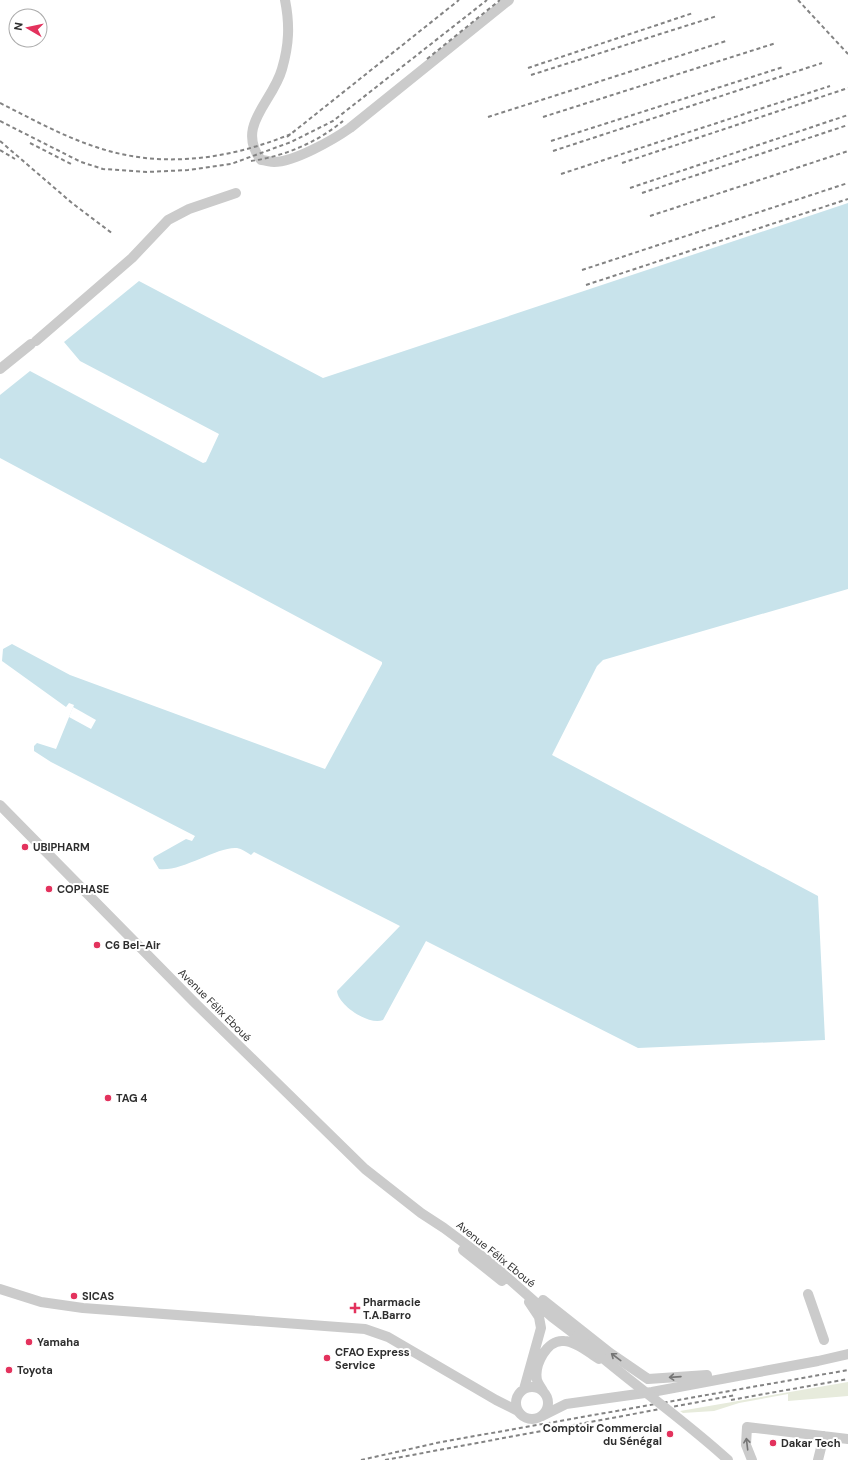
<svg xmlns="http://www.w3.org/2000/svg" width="848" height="1460" font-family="'DM Sans',sans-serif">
  <rect width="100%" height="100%" fill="#fff"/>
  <path fill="#e7ebdc" d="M848,1382V1396L788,1401V1394L739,1403L714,1411L683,1413L680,1411Z"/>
  <path fill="#c8e3eb" d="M848,203V589L603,660L597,666L552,755L818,896L825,1040L638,1048L426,941L383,1020C369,1026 338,1005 337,991L400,926L254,852L251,855C246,852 242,849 237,848C218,846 182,872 159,869L153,859L154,857L186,839L192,841L195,836L51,762L34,751V746L37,743L56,749L74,705L69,703L66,707L2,661L3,649L12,644L70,675L325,769L382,664V662L0,458V395L30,371L203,463L206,462L219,434L80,361L64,342L139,281L323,378Z"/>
  <path fill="#fff" d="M73,707L96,720L91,729L69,717Z"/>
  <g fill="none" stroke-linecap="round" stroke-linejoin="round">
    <path stroke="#cbcbcb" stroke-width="10" d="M285,0C290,25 289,45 282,69C273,102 235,126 261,160C265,160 270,162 274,162C294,162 333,140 350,128L509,0
      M36,341L132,258L168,220L189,209L236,193
      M0,369L31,344
      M0,805L194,1002L365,1169L421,1213L444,1228L491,1263L552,1317L577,1336
      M463,1250L502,1281
      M0,1289L41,1302L83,1308L365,1329L388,1337L496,1400L518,1411
      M808,1294L824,1340
      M543,1300L610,1353L648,1379L707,1375
      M516 1403a16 16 0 1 1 32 0a16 16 0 1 1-32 0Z
      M524,1389L541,1328L539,1317L529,1302
      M543,1391C541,1387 538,1384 537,1380C534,1365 547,1339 564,1341C576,1341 589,1353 599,1359
      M542,1416L566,1404L652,1392L818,1361L848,1354
      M752,1460L746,1445L747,1427L848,1439
      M818,1460L824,1436"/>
    <path stroke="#838383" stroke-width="2" stroke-dasharray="4 3" stroke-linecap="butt" d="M798,0L848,54
      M427,59L500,0
      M528,68L693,13
      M531,75L717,16
      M0,103C32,119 64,137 99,148C163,169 230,159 291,134
      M488,117L726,41
      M543,117L776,43
      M0,121L81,162L103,169L147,172L188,170L231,164L291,142L333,121L487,0
      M287,137L459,0
      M0,141L72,203L113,234
      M551,141L783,67
      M30,143L71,164
      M0,150L15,159
      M553,151L822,63
      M251,161C285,156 316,143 343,121
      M622,163L848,88
      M561,174L830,86
      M630,188L848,115
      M642,193L848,125
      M650,216L848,151
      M582,270L848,183
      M586,285L848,199
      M731,1400L848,1379
      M361,1460L441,1442L848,1370
      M385,1460L736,1395"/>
    <path stroke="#cbcbcb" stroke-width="10" d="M577,1336C626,1380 680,1416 728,1460"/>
  </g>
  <defs><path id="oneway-shaft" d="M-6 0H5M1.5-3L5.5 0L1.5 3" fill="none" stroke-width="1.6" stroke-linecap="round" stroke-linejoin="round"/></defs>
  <g stroke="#757575">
    <use href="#oneway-shaft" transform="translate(616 1357) rotate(-143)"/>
    <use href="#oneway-shaft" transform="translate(675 1377) rotate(176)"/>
    <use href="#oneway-shaft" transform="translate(747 1444) rotate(-97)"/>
  </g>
  <g fill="#e3325d" stroke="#fff" stroke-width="1.5">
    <circle cx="25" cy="847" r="4"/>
    <circle cx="49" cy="889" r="4"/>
    <circle cx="97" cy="945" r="4"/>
    <circle cx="108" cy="1098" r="4"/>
    <circle cx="74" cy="1296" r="4"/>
    <path d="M353 1302h4v4h4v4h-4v4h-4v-4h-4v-4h4z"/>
    <circle cx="29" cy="1342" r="4"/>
    <circle cx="327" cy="1358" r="4"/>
    <circle cx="9" cy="1370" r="4"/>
    <circle cx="670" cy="1434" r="4"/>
    <circle cx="773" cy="1443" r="4"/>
  </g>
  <g text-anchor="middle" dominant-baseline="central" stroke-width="4" stroke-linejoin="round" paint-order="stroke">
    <g font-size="11" font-weight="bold" fill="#2e2e2e" stroke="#fff" text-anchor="start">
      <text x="33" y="847">UBIPHARM</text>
      <text x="57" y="889">COPHASE</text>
      <text x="105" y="945">C6 Bel-Air</text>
      <text x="116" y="1098">TAG 4</text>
      <text x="82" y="1296">SICAS</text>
      <text x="363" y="1302">Pharmacie<tspan x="363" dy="13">T.A.Barro</tspan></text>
      <text x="37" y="1342">Yamaha</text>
      <text x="335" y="1352">CFAO Express<tspan x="335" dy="13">Service</tspan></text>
      <text x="17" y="1370">Toyota</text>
      <text x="662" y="1428" text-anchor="end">Comptoir Commercial<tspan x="662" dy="13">du Sénégal</tspan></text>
      <text x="781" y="1443">Dakar Tech</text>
    </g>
    <g font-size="11" fill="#2e2e2e" stroke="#fff">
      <text transform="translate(215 1005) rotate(45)">Avenue Félix Eboué</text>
      <text transform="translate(496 1254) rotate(39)">Avenue Félix Eboué</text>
    </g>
  </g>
  <g transform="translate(28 28) rotate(279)"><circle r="19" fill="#ffffff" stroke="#ababab"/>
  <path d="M0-3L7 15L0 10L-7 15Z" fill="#e3325d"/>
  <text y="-6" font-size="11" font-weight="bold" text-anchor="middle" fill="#2e2e2e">N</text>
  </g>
</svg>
